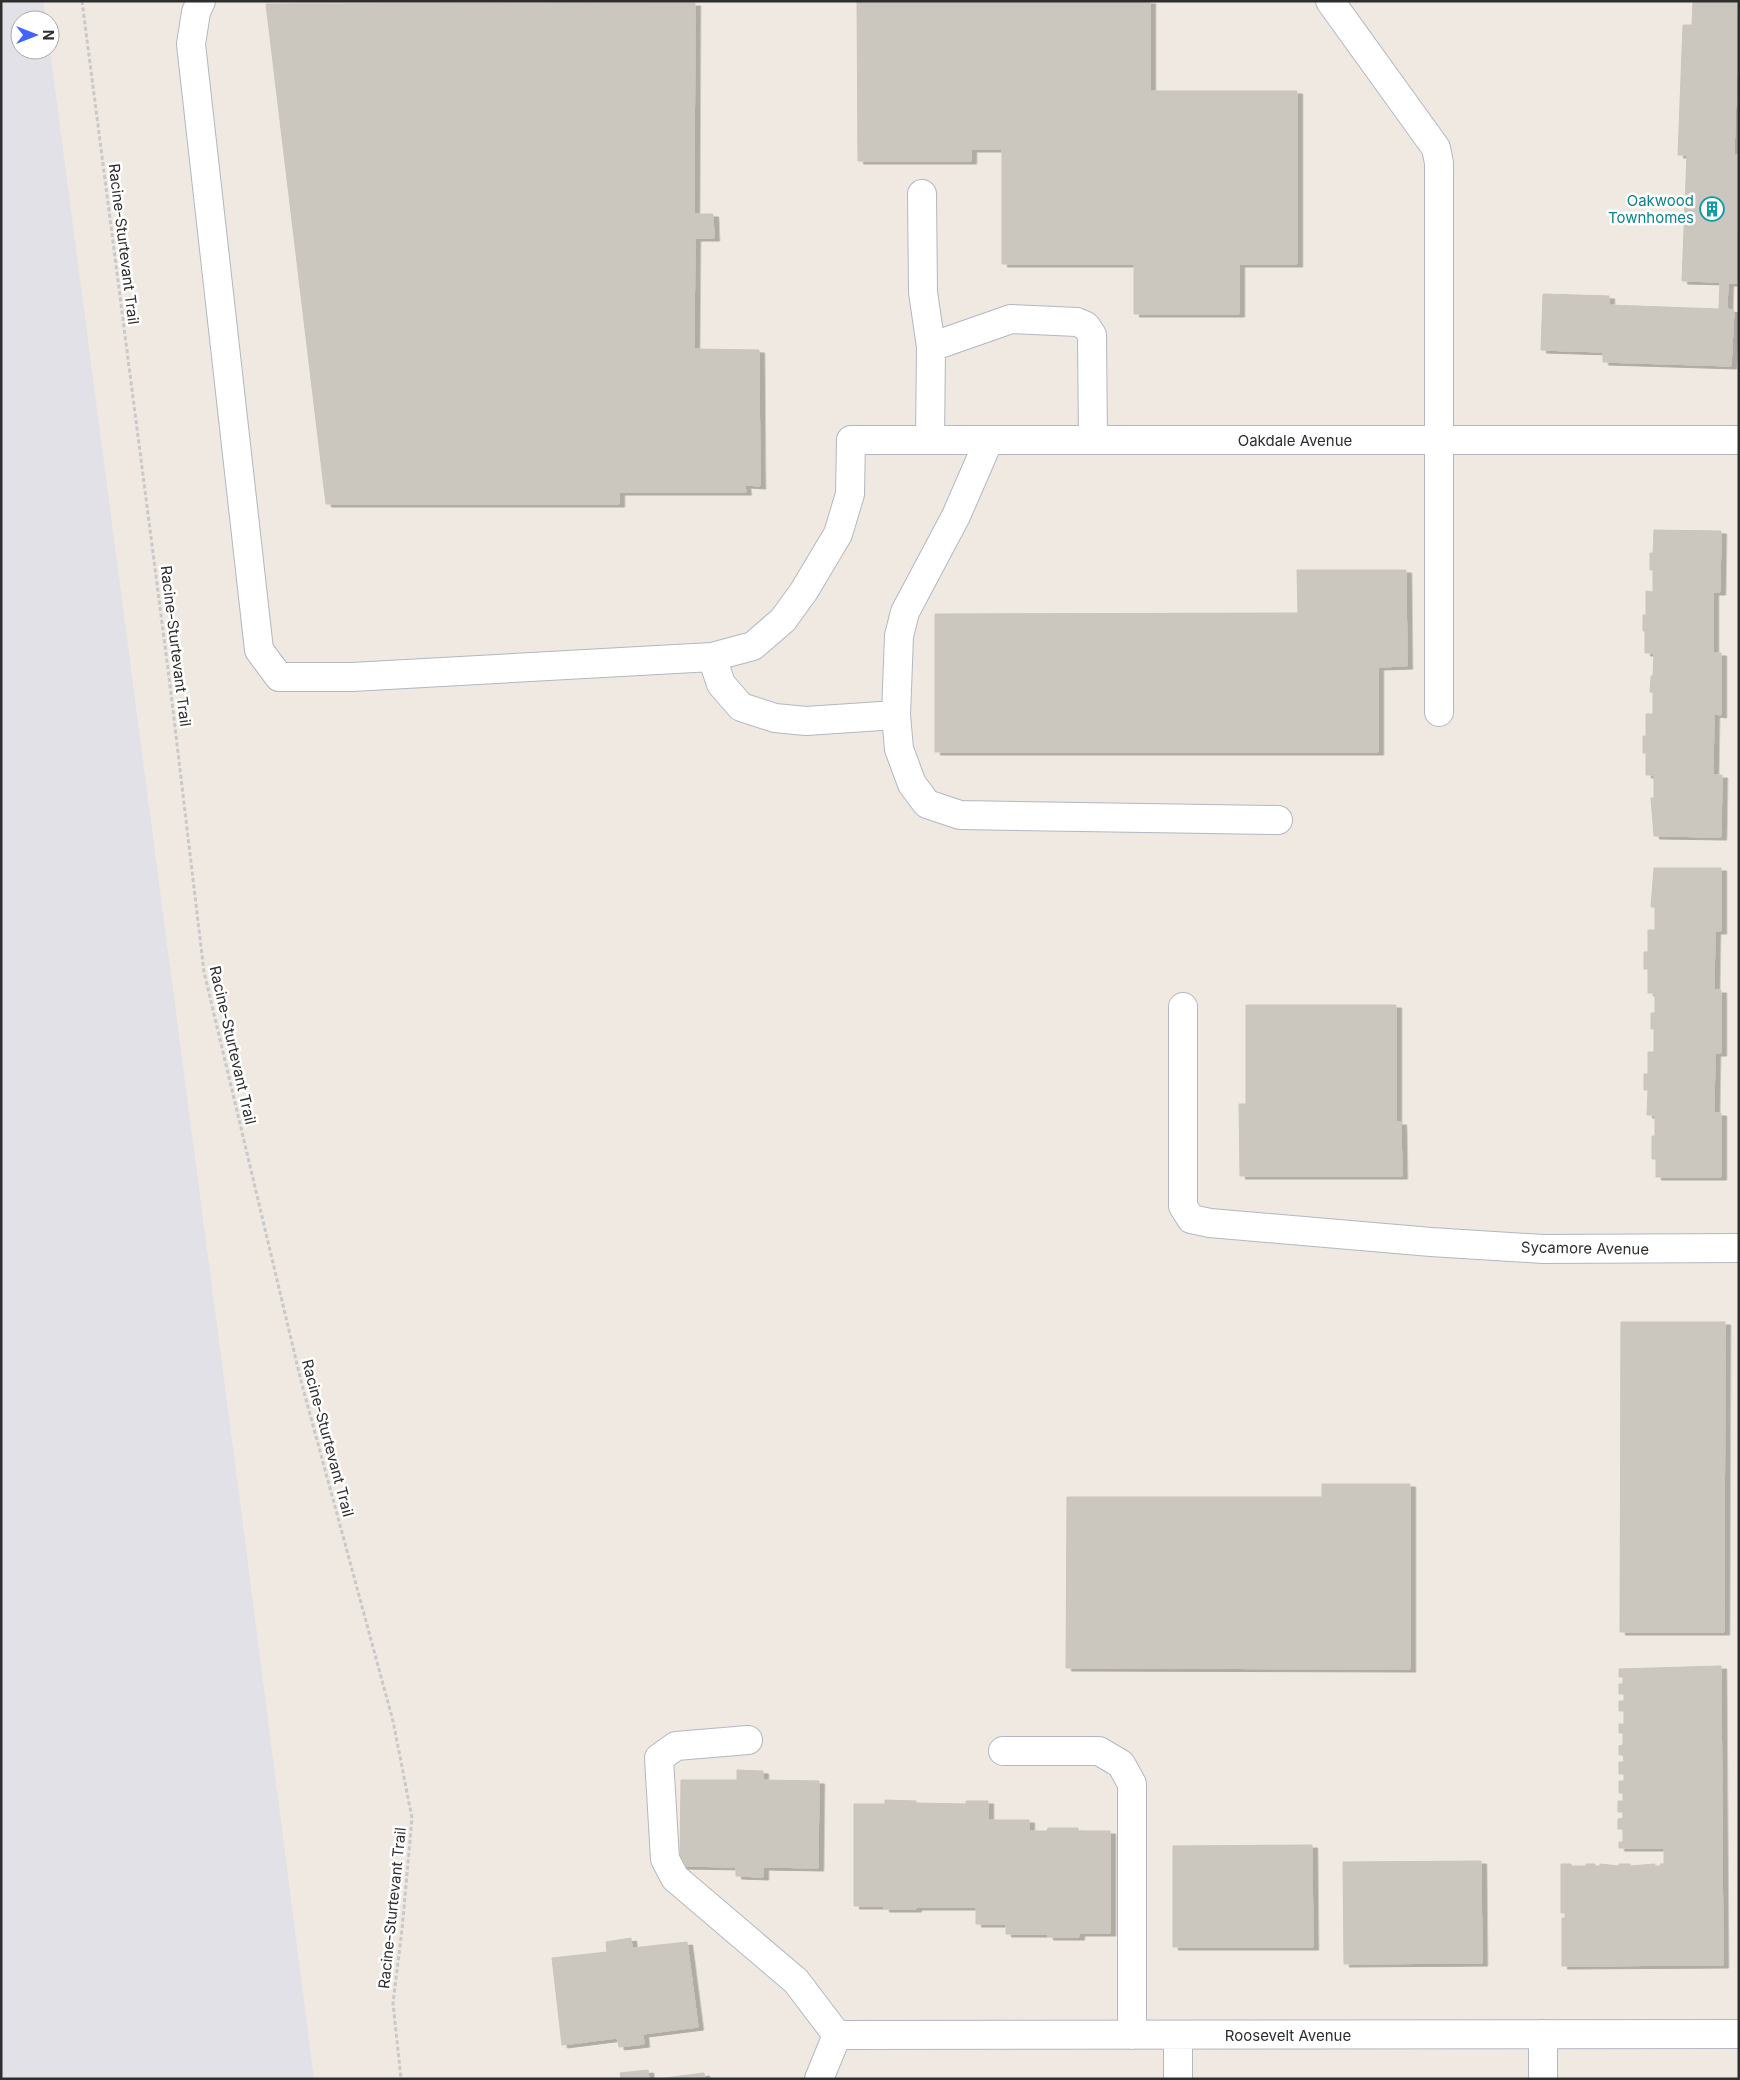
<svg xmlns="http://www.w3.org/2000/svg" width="1740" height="2080" font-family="Inter,sans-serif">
  <defs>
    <filter id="shadow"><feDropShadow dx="5.5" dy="3" stdDeviation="0" flood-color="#0004"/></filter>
  </defs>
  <rect width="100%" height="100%" fill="#efe9e1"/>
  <path fill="#e3e1e8" d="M1,1H43L46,20H20V50H50L241,1509L314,2079H1Z"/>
  <path fill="#cbc7bf" stroke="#cbc5ba" filter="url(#shadow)" d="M857,1H1150V91H1297V264H1239V314H1134V264H1002V149H971V161H858Z
    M1693,1H1739L1734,155H1739L1738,283H1728L1727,309L1734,310L1731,366L1603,362V352L1541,350L1543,294L1609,296V305L1719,309L1720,282L1682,281L1687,155H1678L1683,25H1692Z
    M695,3L694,214H713L714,238H695L694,349L759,350L760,486L745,485L746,492H619V504H326L266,4Z
    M1654,530L1721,531L1720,592H1713V653H1721V715L1714,714L1713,775H1722L1721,837L1654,836L1651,798H1654V775H1646V753H1643V736H1646V714H1653V692H1650L1651,676H1653L1654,653H1645V631H1643V615H1646V591L1653,592V570H1650V553H1653Z
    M1297,570H1406L1407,666L1378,667V752H935V614L1298,613Z
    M1654,868H1721V931H1715L1714,990H1721V1053H1715L1714,1113H1721V1177H1656V1159H1652V1136H1655V1115H1647L1648,1090H1644V1074H1648V1052H1654V1029H1651V1013H1655V993H1648V969H1644V952H1648V930H1655V907H1651Z
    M1246,1005H1396V1122H1401L1402,1176H1240L1239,1104H1246Z
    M1621,1322H1725L1724,1632H1620Z
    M1322,1484H1410V1669L1066,1668L1067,1497H1322Z
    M1721,1666L1723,1965L1562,1966V1918H1565V1913H1561V1864H1571V1866H1586V1864H1595V1866H1600V1864L1619,1866V1864H1630V1866L1655,1864V1866H1661L1660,1864H1664V1848H1619V1842H1623V1829H1618V1819L1623,1818V1812H1618V1801H1623V1793H1619V1781H1624V1774H1619V1762H1624L1623,1755H1619V1746L1623,1745V1733H1619V1724H1624V1711H1619V1701H1624V1694H1619V1684H1623V1677H1619V1669Z
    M737,1770L763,1771V1780L819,1781L818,1868L763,1867V1877L736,1876V1867L680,1866L681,1780H737Z
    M885,1800L916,1801V1803L966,1804V1801H988V1820H1029V1831H1047L1048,1828H1078V1831H1110V1933H1079V1937H1048V1934H1006V1924H976V1907H916V1909H884V1906H854V1804H885Z
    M1312,1845L1313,1947H1173V1846Z
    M1481,1861L1482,1963L1344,1964L1343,1862Z
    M631,1938L632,1948L687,1942L698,2027L643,2034L644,2044L619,2047L617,2038L562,2045L552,1958L607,1952L606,1942Z
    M648,2070L649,2079H621L620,2073Z
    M704,2073L705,2079H655L665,2078Z"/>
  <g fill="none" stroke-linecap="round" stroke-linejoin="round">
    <g stroke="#b4b7c1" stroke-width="30">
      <path id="minor" d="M201,1L196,12L191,44L259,650L279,677H352L712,657L753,646L783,620L804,591L838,534L850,494L851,440H1739
        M1330,1L1436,148L1439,163V712
        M922,194L923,292L931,347
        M930,440L931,347L1011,319L1077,322L1086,326L1092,335L1093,440
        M989,440L956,516L905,612L899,636L896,715L899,749L912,784L927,804L960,815L1278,820
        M712,657L721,684L741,707L775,718L806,721L896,715
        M1183,1007V1206L1191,1219L1210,1223L1431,1242L1543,1249L1739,1248
        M748,1740L676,1746L659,1758L665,1859L675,1878L796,1981L837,2035
        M1003,1751H1099L1121,1764L1132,1784V2035
        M837,2035L1739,2034
        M1178,2035V2079
        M819,2079L837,2035
        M1543,2079V2034"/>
    </g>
    <path stroke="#c9c9c9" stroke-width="3" stroke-dasharray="4 2.5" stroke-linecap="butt" d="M82,1L170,685L204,972L301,1381L393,1721L412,1818L402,1930L393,2003L401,2079"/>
    <use href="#minor" stroke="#fff" stroke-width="28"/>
  </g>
  <defs>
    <g id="building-ring" transform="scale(1.25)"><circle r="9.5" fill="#fff" stroke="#0f9aa8" stroke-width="1.5"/><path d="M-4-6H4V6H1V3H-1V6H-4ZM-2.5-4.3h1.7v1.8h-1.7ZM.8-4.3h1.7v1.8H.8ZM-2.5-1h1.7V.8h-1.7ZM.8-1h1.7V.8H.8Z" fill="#0f9aa8"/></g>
  </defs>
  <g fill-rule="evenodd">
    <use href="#building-ring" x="1712" y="209"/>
  </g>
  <g text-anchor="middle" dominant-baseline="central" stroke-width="5" stroke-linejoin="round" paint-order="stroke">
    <g font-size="15" fill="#0d838f" stroke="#fff" text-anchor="end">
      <text x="1694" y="200">Oakwood<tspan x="1694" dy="17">Townhomes</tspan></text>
    </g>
    <g font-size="15" fill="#2e2e2e" stroke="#fff">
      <text transform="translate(124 244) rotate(83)">Racine-Sturtevant Trail</text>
      <text x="1295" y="440">Oakdale Avenue</text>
      <text transform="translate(176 646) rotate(83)">Racine-Sturtevant Trail</text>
      <text transform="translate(233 1045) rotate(77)">Racine-Sturtevant Trail</text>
      <text transform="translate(1585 1248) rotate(1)">Sycamore Avenue</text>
      <text transform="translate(328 1438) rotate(75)">Racine-Sturtevant Trail</text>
      <text transform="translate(392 1908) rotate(-84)">Racine-Sturtevant Trail</text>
      <text x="1288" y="2035">Roosevelt Avenue</text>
    </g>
  </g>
  <rect width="1740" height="2080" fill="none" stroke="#2e2e2e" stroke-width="5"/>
  <g transform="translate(35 35) rotate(90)"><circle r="24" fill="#ffffff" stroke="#ababab"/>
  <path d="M0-4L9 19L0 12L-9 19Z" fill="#4264fb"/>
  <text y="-8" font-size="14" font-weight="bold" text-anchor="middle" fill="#2e2e2e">N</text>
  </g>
</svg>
